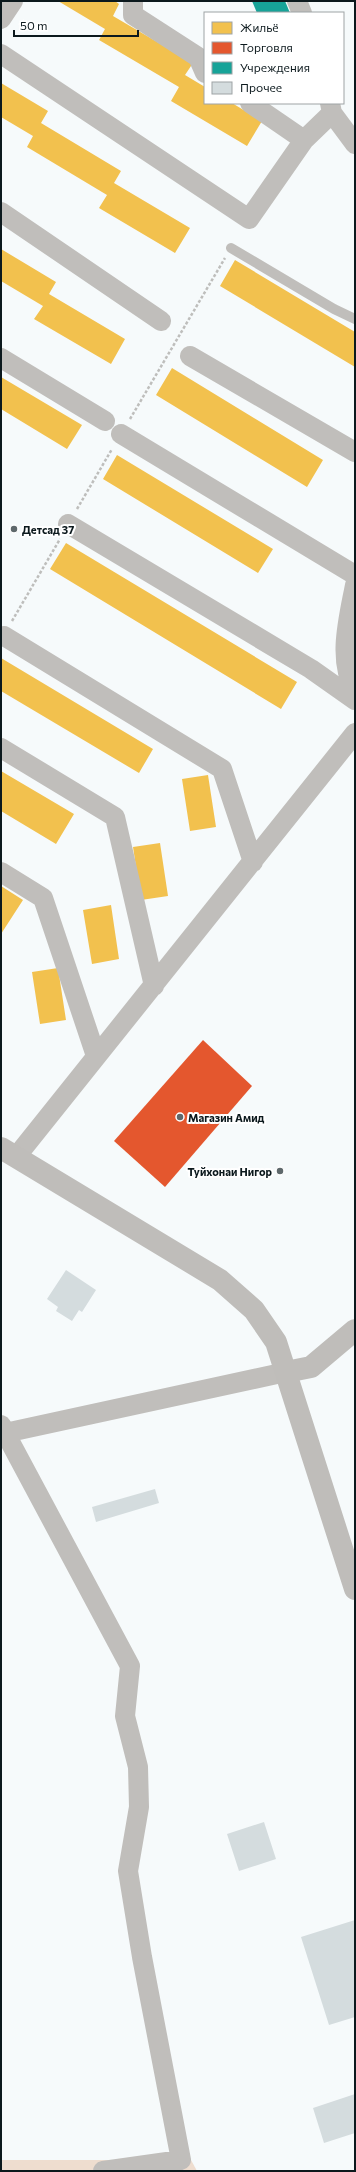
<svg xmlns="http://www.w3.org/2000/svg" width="356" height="2172" font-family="Commissioner,sans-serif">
  <rect width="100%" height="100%" fill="#f6fafb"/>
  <path fill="#eeddcf" d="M1,2160H191L197,2171H1Z"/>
  <path fill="#f2c14e" d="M58,1H115L119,4L113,16L193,63L185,75L205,87V103H232L262,121L247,146L171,101L179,87L99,40L105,29Z
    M1,83L48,111L41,123L121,171L114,183L190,228L175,253L99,208L107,195L27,147L33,136L1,117Z
    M1,249L56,282L49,294L125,339L111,364L34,319L43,306L1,281Z
    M235,260L355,332V367L220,286Z
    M172,368L323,460L307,487L156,395Z
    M1,377L82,425L67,449L1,409Z
    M117,455L273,549L258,573L103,479Z
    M66,543L297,682L281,709L50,569Z
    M1,658L153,749L139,773L1,691Z
    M1,771L74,814L56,844L1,811Z
    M208,775L216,827L190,831L182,779Z
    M160,843L168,896L141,900L133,847Z
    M1,886L23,900L1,934Z
    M111,905L119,959L92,964L83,910Z
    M58,968L66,1020L40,1024L32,972Z"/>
  <path fill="#e4572e" d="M203,1040L252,1086L165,1187L114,1141Z"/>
  <path fill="#17a398" d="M252,1H285L290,13H257Z"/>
  <path fill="#d4dcde" d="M66,1270L96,1290L82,1312L79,1310L72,1321L56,1311L58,1307L47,1299Z
    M155,1489L159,1503L96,1522L92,1507Z
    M264,1822L276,1859L239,1871L227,1834Z
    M355,1920V2017L329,2025L301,1937Z
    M355,2094V2133L324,2143L313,2108Z"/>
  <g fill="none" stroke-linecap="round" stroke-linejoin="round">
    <path stroke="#bebebc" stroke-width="2.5" stroke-dasharray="3 2" stroke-linecap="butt" d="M130,419L225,258
      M77,509L112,449
      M12,621L60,539"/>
    <path stroke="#c0bebb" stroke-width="10" d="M231,248L334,309L355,319"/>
    <path stroke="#c0bebb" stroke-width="20" d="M133,1V15L198,57L205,73
      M297,1L302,13
      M1,19L13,1
      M1,54L249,219L304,140L332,113
      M250,103L304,140
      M330,103L332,113L355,144
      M1,212L161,321
      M190,356L355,452
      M1,358L105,421
      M121,434L355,575
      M68,524L311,669L355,700
      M355,585C349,617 337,660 355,690
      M4,636L222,769L253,862
      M1,748L115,817L154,986
      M1,872L43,898L96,1056
      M16,1157L355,733
      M1,1425L130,1666L125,1716L138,1767L139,1807L128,1871L142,1957L181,2160L103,2171
      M5,1433L286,1372"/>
    <path stroke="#bfbdba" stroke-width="22" d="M1,1148L220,1280L254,1310L276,1342L355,1589
      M286,1372L311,1367L355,1330"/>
  </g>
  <g fill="#5e686b" stroke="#fff" stroke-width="1.5">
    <circle cx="14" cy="529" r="4"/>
    <circle cx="180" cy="1117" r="4"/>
    <circle cx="280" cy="1171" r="4"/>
  </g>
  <g text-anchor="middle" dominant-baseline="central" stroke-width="4" stroke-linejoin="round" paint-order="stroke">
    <g font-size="11" font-weight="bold" fill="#0c191d" stroke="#fff" text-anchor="start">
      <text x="22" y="529">Детсад 37</text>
      <text x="188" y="1117">Магазин Амид</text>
      <text x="272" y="1171" text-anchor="end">Туйхонаи Нигор</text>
    </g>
  </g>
  <rect width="356" height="2172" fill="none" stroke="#0c191d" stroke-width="4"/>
  <rect x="204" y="12" width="140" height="92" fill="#ffffff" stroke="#9ea3a5"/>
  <rect x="212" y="22" width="20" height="12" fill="#f2c14e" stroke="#9ea3a5"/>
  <text x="240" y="32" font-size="12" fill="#0c191d">Жильё</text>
  <rect x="212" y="42" width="20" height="12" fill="#e4572e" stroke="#9ea3a5"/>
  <text x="240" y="52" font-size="12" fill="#0c191d">Торговля</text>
  <rect x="212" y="62" width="20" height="12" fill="#17a398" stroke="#9ea3a5"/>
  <text x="240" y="72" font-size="12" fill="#0c191d">Учреждения</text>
  <rect x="212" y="82" width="20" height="12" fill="#d4dcde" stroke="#9ea3a5"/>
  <text x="240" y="92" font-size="12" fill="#0c191d">Прочее</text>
  <path d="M14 30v6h124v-6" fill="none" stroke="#0c191d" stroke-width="2"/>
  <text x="20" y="30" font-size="12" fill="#0c191d" stroke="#ffffff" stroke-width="3" paint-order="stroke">50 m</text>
</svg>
